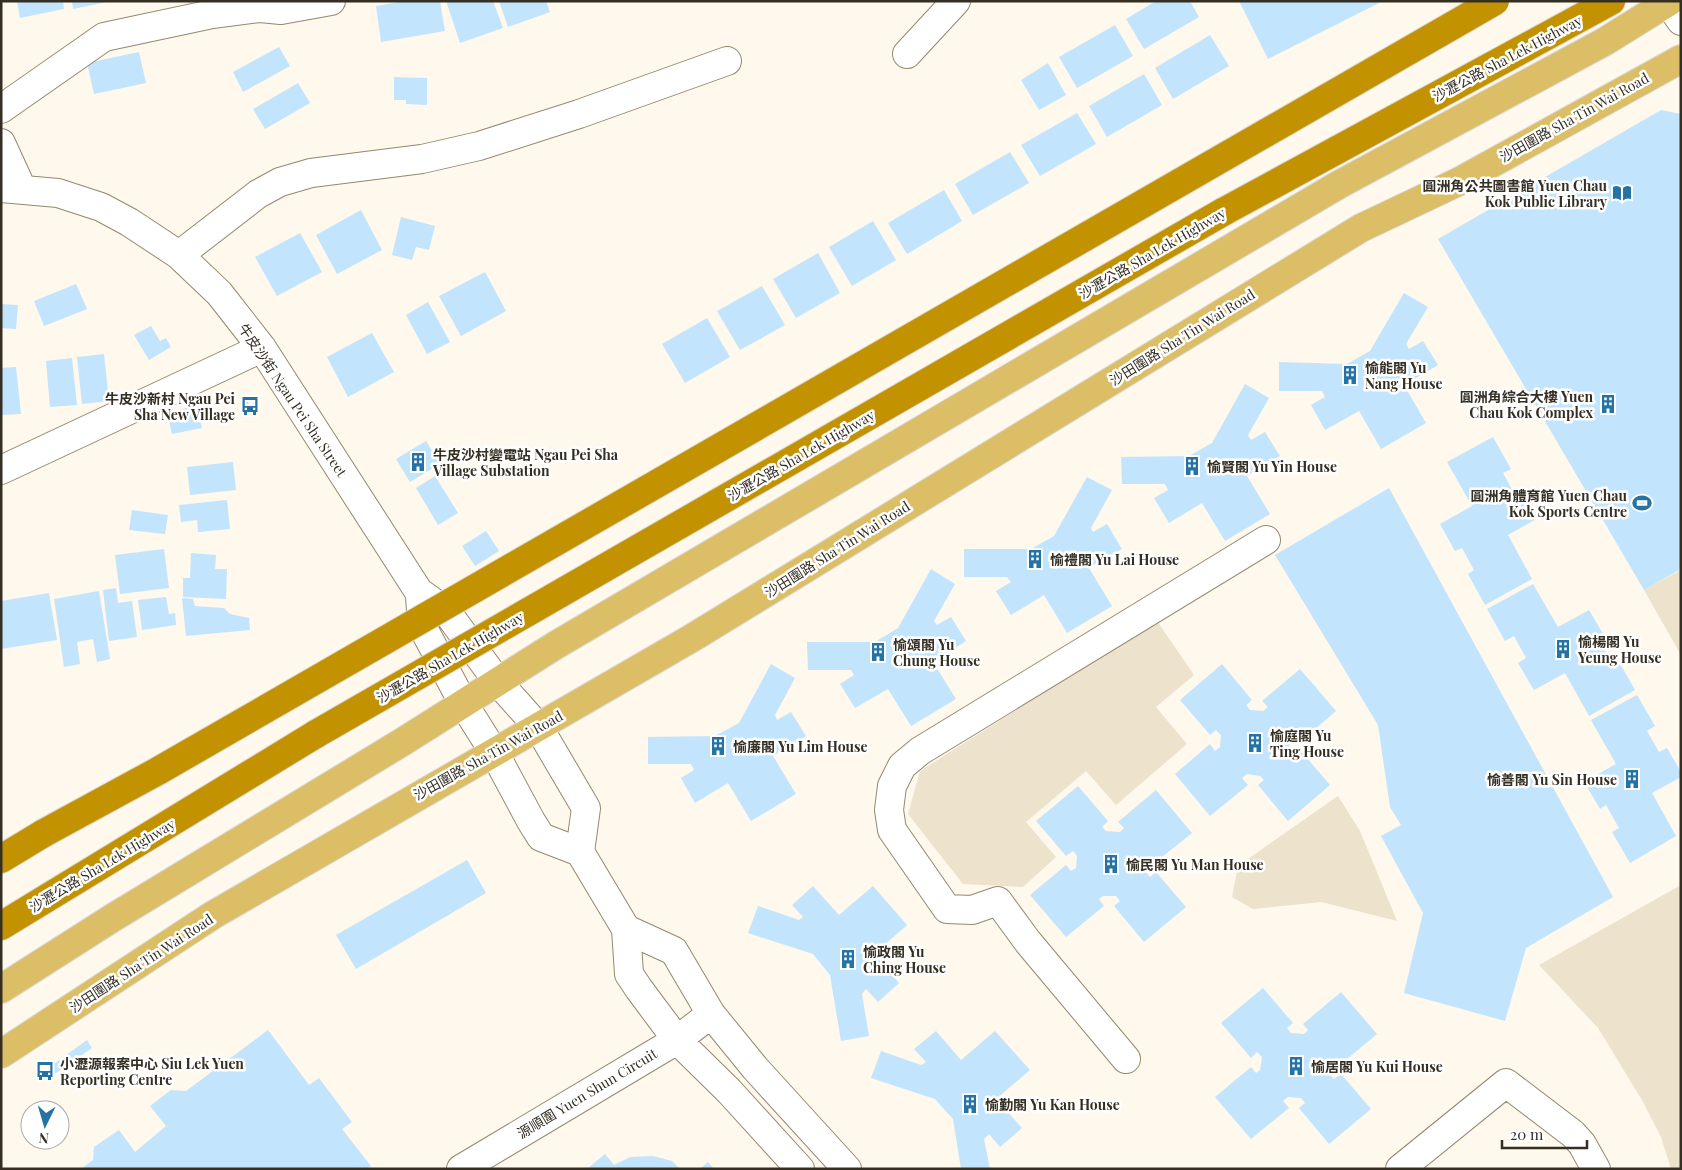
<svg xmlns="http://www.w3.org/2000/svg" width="1682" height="1170" font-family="'Playfair Display','Noto Sans TC',serif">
  <rect width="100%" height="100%" fill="#fef8ed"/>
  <path fill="#ede2cb" d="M1681,570V655L1644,590Z
    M1157,621L1194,675L1156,707L1187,744L1116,805L1086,771L1026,822L1056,857L1023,887L963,884L908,814L920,771Z
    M1338,796L1360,831L1397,921L1321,902L1253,909L1232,897L1238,866Z
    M1681,885V1169H1671L1661,1137L1642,1100L1598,1028L1539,965Z"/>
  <path fill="#c3e4fd" d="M17,1H63L64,9L20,18Z
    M72,1H107V2L73,9Z
    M405,1H440L445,31L381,42L376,6Z
    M446,1H493L503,28L460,43Z
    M499,1H546L550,12L508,27Z
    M1156,1H1190L1199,17L1144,49L1126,19Z
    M1239,1H1383L1268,59Z
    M1115,25L1133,56L1077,88L1059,57Z
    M1210,35L1229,66L1173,99L1155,68Z
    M279,47L290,66L243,92L233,72Z
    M139,52L146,83L94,94L87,63Z
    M1048,63L1066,95L1039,110L1021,80Z
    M1144,74L1162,105L1107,137L1089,106Z
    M394,77L427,78V105L406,104V100H394Z
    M298,83L310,103L265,129L253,109Z
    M1661,110L1681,114V569L1644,590L1438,239Z
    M1077,113L1096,144L1040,176L1021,145Z
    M1010,152L1029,183L973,215L955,184Z
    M944,190L962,221L907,254L888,223Z
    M361,210L382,250L337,274L316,235Z
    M401,217L435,226L429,250L416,247L412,260L392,255Z
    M873,221L896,260L852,286L829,247Z
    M300,233L322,272L277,296L255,257Z
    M818,253L840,293L796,318L773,279Z
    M485,272L506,311L461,336L439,296Z
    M76,284L87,309L44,326L34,301Z
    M762,286L785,325L740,350L717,311Z
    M1404,293L1428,307L1406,344L1409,349L1423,341L1438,365L1404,385L1426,423L1381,449L1359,411L1325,430L1311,405L1325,397L1322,391H1279V362L1347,364L1370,351Z
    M428,302L450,342L427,354L406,315Z
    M1,304L18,305L16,329L1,328Z
    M707,318L730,357L685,383L662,344Z
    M151,326L160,341L166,338L171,347L149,360L134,335Z
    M372,333L394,372L348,397L327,357Z
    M104,354L109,401L82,404L77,357Z
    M72,358L77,405L50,407L46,361Z
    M16,367L21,414L1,415V368Z
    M1245,384L1269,398L1248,435L1251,440L1265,432L1280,456L1247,476L1270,514L1225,541L1202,503L1169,523L1154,498L1168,490L1165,484H1122L1121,457L1189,456L1212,443Z
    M247,400L252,410L247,413L241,404Z
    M197,406L202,428L172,434L167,412Z
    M1493,437L1511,469L1503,473L1515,495L1523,490L1538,518L1508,535L1532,579L1485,605L1468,574L1474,570L1462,548L1455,551L1440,524L1472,506L1447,462Z
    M426,441L440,464L410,482L396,459Z
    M233,462L236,490L190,495L187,467Z
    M435,476L458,513L438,525L416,488Z
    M1087,477L1112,490L1091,528L1093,532L1107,524L1122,549L1089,568L1112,606L1067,633L1044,595L1011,615L996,591L1011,582L1007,577H964V549H1031L1054,536Z
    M1389,488L1613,897L1526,948L1505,1021L1404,993L1423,913L1381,836L1401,825L1390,807L1378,725L1275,555Z
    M227,500L230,529L198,532L197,520L181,522L179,505Z
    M132,510L168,515L165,534L129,530Z
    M486,531L499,551L475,566L462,546Z
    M164,549L169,588L120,594L115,555Z
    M191,553L216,555L215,569H227L226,599L183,597V578H190Z
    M931,569L955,584L934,621L937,625L951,617L966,641L933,662L956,699L911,726L888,689L855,708L840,684L854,675L851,670H808L807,642H875L898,628Z
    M1533,584L1558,627L1589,610L1605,637L1599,640L1612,663L1618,660L1635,690L1589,716L1565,673L1534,690L1518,663L1526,658L1514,636L1505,641L1487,609Z
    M116,588L118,603L132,601L137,637L109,641L103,590Z
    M99,591L110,659L97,662L93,639L77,642L80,664L64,667L54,599Z
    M49,593L57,640L1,649V601Z
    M166,597L169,614L175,613L176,625L142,630L138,600Z
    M182,598L193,599L195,606L224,608L230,614L249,618L250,630L186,636Z
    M771,664L795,678L775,715L777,720L791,712L806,736L773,756L796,794L751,821L728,783L695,803L681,778L694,770L691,764H648V737L715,736L739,723Z
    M1222,664L1252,700L1246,705L1250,710L1263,711L1268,707L1262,701L1300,669L1336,711L1300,742L1295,735L1290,739L1289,751L1294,756L1300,750L1330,785L1288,821L1258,785L1264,780L1260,776L1247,774L1242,778L1248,785L1210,816L1175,774L1210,744L1215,751L1220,747L1221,735L1216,730L1210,735L1180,700Z
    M1637,695L1655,726L1647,731L1659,752L1667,748L1681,772V777L1652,793L1676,836L1630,863L1612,832L1619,828L1606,805L1600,809L1584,782L1616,764L1591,720Z
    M1078,786L1108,821L1102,827L1106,831L1120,832L1124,828L1118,822L1156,790L1192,833L1156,862L1151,856L1147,860L1146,872L1150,877L1156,872L1186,907L1144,942L1114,906L1120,901L1116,896H1103L1099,899L1104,906L1066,937L1030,895L1066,865L1071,871L1076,868L1077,856L1073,851L1066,856L1036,821Z
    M467,860L486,893L356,969L336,935Z
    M813,886L839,915L873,886L907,925L874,954L899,983L878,1002L866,989L862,994L869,1036L841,1041L830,975L813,954L748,933L758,906L799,920L803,917L792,905Z
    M1263,988L1293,1023L1287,1028L1291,1033L1304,1034L1308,1030L1303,1024L1341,992L1377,1034L1341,1064L1336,1058L1331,1062L1330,1074L1334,1079L1341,1074L1371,1109L1329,1144L1299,1108L1305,1103L1301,1098L1288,1097L1283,1101L1289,1108L1251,1139L1215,1097L1251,1067L1256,1073L1260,1070L1262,1057L1257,1052L1251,1058L1221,1023Z
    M268,1030L309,1085L319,1078L352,1122L342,1129L371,1166L367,1169H81L93,1160L94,1147L119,1130L135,1152L166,1126L150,1106L171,1090L186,1091Z
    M936,1031L961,1060L995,1031L1030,1070L996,1099L1022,1128L1000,1147L989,1134L984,1139L990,1169H961L953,1119L935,1099L871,1078L881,1051L921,1065L926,1062L914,1049Z
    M87,1040L92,1048L53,1075L48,1068Z
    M605,1154L614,1165L630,1157L653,1156L672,1161L680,1169H587Z
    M708,1162L714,1169H700Z"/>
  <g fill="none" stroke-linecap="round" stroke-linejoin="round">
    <g stroke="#94886d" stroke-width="30">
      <path id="minor" d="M1667,1L1681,21
        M907,54L956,1
        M1,109L104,37L212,14L260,8L281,10L331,1
        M1,143L22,189
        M1,188L58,193L101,207L129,222L179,255L219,293L262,348L419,592L447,612L497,681L539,728L586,808L580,852
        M179,255L258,194L280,182L311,173L422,159L479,146L579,114L727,61
        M1,470L262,348
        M420,596L422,626L463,703L495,754L531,821L541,837L580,852L626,929L629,974L639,989L677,1040L729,1091L800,1169
        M626,929L674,951L711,1014L755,1068L847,1169
        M1126,1059L1028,942L998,901L972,910L947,909L892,830L889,810L892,786L902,766L920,751L1266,540
        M461,1169L677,1040L711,1014
        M1400,1169L1506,1083L1573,1134L1582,1144L1596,1169"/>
    </g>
    <g stroke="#dad9d7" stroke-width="30">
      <path id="major" d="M1,989L114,917L404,741L556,645L1340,184L1604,42L1670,1
        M1,1054L213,915L692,638L1361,228L1460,181L1681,59"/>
    </g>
    <g stroke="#dad9d7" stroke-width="30">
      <path id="highway" d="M1223,212L1611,1
        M1,859L44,833
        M1,926L316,734"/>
    </g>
    <use href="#minor" stroke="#fff" stroke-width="28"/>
    <use href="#major" stroke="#dbbe66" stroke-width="28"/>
    <use href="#highway" stroke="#c39200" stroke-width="28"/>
    <g stroke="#dad9d7" stroke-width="30" stroke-linecap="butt">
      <path id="highway-bridge" d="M316,734L1223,212
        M44,833L158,771L1495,1"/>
    </g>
    <use href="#highway-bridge" stroke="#c39200" stroke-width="28"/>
  </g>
  <defs>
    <g id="library-bare" transform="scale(1.5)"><path d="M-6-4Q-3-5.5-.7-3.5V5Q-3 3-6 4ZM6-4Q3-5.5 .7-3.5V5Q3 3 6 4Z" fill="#2573a5" stroke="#fff" stroke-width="2.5" paint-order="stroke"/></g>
    <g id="building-bare" transform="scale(1.5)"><path d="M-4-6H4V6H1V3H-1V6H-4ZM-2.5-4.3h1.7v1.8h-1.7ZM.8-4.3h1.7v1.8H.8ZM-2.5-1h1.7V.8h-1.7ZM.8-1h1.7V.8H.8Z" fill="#2573a5" stroke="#fff" stroke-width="2.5" paint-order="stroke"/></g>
    <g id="bus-bare" transform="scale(1.5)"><path d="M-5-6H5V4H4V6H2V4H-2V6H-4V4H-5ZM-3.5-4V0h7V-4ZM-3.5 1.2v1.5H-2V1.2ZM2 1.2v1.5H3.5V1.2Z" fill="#2573a5" stroke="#fff" stroke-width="2.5" paint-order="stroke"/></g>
    <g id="stadium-bare" transform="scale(1.5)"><path d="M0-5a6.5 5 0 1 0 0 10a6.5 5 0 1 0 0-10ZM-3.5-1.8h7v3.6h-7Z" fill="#2573a5" stroke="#fff" stroke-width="2.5" paint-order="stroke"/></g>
  </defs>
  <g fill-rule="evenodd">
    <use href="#library-bare" x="1622" y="193"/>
    <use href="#building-bare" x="1350" y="375"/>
    <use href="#building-bare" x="1608" y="404"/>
    <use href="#bus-bare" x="250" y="406"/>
    <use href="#building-bare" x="418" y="462"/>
    <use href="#building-bare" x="1192" y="466"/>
    <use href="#stadium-bare" x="1642" y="503"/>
    <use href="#building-bare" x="1035" y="559"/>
    <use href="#building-bare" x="1563" y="649"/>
    <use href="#building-bare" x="878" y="652"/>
    <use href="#building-bare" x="1255" y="743"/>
    <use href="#building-bare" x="718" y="746"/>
    <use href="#building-bare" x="1632" y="779"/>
    <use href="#building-bare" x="1111" y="864"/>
    <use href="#building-bare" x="848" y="959"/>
    <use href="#building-bare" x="1296" y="1066"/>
    <use href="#bus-bare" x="45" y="1071"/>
    <use href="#building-bare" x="970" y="1104"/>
  </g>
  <g text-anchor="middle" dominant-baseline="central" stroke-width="5" stroke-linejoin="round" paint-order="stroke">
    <g font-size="14" fill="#342e23" stroke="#fff">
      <text transform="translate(1507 58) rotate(-28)">沙瀝公路 Sha Lek Highway</text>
      <text transform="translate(1574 117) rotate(-29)">沙田圍路 Sha Tin Wai Road</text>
      <text transform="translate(1152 253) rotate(-30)">沙瀝公路 Sha Lek Highway</text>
      <text transform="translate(1182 337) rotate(-32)">沙田圍路 Sha Tin Wai Road</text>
      <text transform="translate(293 400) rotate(56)">牛皮沙街 Ngau Pei Sha Street</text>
      <text transform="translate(801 455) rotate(-30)">沙瀝公路 Sha Lek Highway</text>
      <text transform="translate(837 549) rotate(-32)">沙田圍路 Sha Tin Wai Road</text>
      <text transform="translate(450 657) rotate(-30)">沙瀝公路 Sha Lek Highway</text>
      <text transform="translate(488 755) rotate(-29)">沙田圍路 Sha Tin Wai Road</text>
      <text transform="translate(102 865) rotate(-31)">沙瀝公路 Sha Lek Highway</text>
      <text transform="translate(141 963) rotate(-33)">沙田圍路 Sha Tin Wai Road</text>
      <text transform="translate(587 1093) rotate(-31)">源順圍 Yuen Shun Circuit</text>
    </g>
    <g font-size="14" font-weight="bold" fill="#342e23" stroke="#fff" text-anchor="start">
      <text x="1607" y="185" text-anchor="end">圓洲角公共圖書館 Yuen Chau<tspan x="1607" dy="16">Kok Public Library</tspan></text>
      <text x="1365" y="367">愉能閣 Yu<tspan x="1365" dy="16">Nang House</tspan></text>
      <text x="1593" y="396" text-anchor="end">圓洲角綜合大樓 Yuen<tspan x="1593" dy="16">Chau Kok Complex</tspan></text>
      <text x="235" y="398" text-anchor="end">牛皮沙新村 Ngau Pei<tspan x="235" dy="16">Sha New Village</tspan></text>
      <text x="433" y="454">牛皮沙村變電站 Ngau Pei Sha<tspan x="433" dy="16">Village Substation</tspan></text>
      <text x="1207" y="466">愉賢閣 Yu Yin House</text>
      <text x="1627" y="495" text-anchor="end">圓洲角體育館 Yuen Chau<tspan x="1627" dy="16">Kok Sports Centre</tspan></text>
      <text x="1050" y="559">愉禮閣 Yu Lai House</text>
      <text x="1578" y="641">愉楊閣 Yu<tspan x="1578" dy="16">Yeung House</tspan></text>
      <text x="893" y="644">愉頌閣 Yu<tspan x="893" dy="16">Chung House</tspan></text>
      <text x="1270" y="735">愉庭閣 Yu<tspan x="1270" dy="16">Ting House</tspan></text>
      <text x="733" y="746">愉廉閣 Yu Lim House</text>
      <text x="1617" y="779" text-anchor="end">愉善閣 Yu Sin House</text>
      <text x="1126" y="864">愉民閣 Yu Man House</text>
      <text x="863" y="951">愉政閣 Yu<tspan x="863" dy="16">Ching House</tspan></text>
      <text x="60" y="1063">小瀝源報案中心 Siu Lek Yuen<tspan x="60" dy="16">Reporting Centre</tspan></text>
      <text x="1311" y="1066">愉居閣 Yu Kui House</text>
      <text x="985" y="1104">愉勤閣 Yu Kan House</text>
    </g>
  </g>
  <rect width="1682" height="1170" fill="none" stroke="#342e23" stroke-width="5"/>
  <g transform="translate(45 1125) rotate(185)"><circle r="24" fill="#ffffff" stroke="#aeaba7"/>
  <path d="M0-4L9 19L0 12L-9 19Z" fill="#2573a5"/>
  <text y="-8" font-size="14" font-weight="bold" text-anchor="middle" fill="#342e23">N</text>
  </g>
  <path d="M1502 1140v8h85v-8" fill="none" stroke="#342e23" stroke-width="2.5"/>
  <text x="1510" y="1140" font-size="15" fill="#342e23" stroke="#ffffff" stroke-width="4" paint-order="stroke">20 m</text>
</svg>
